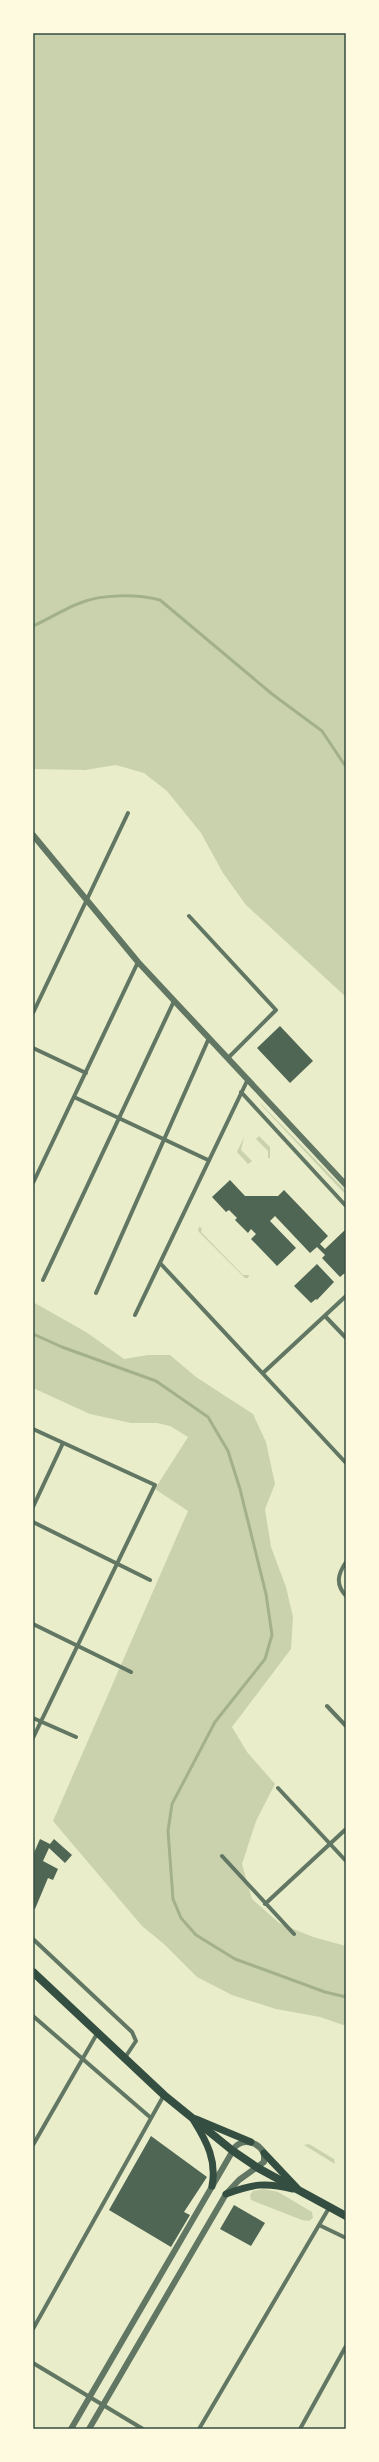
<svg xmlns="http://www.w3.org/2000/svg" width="379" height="2462" font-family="Poppins,sans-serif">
  <rect width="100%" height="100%" fill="#e9edc9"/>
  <path fill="#cad2ad" d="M33,33H346V997L246,905L223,873L201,833L167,791L144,773L116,765L85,770L33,769Z
    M260,1103L346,1191V1195L261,1105Z
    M259,1136L270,1147V1158H268V1151L256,1139Z
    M244,1137L241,1150L252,1161L248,1164L237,1152Z
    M199,1227L202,1228L201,1232L243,1275H249L248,1278H245L198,1231Z
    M33,1302L86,1332L124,1359L148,1355H170L196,1377L253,1414L266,1442L275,1484L265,1509L271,1547L286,1587L293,1617L291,1649L232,1727L247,1752L275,1784L256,1821L242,1864L252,1899L279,1923L313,1937L346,1946V2026L320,2017L276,2009L232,1995L197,1977L164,1944L142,1926L53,1821L188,1511L155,1489L188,1437L170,1426L157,1423H131L90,1414L33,1388Z
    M309,2144L334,2159L335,2164L304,2145Z
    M264,2189L278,2192L312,2212L313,2218L309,2221L302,2220L251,2200L250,2195L253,2191Z"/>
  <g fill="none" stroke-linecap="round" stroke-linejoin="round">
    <path stroke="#a3b18a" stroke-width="3" d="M33,626C49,619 64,609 80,603C102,594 137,594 160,600L272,694L322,731L346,767
      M33,1334L62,1347L156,1381L208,1417L228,1451L240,1489L266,1594L272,1635L265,1659L215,1722L172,1804L168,1831L173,1899L181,1918L196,1935L235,1959L325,1992L346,1997"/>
  </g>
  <path fill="#4f6655" d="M280,1026L313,1061L290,1083L257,1048Z
    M230,1180L245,1196H278L284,1190L328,1236L320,1244L325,1249L346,1229V1272L340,1277L322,1258L325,1255L317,1247L310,1253L275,1216L270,1221L296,1248L277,1266L251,1239L256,1234L251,1229L248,1233L235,1220L237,1218L229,1210L226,1212L212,1197Z
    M317,1264L334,1282L317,1300L316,1299L311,1303L294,1286Z
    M40,1839L50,1844L54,1839L72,1855L65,1863L49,1848L43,1861L58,1869L53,1880L48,1878L35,1909L33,1908V1855Z
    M151,2136L207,2177L184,2212L190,2215L171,2247L109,2210Z
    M234,2205L265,2223L251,2246L220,2229Z"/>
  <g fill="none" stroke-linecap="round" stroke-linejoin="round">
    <path stroke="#617663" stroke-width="4" d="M189,916L276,1010L228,1058
      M33,1013L128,813
      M33,1048L86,1073
      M241,1092L346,1206
      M74,1097L208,1160
      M33,1183L138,962
      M160,1263L346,1463
      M43,1280L174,1001
      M96,1293L209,1038
      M135,1315L248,1079
      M325,1316L346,1338
      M263,1373L346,1296
      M33,1429L155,1485L33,1738
      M33,1507L63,1443
      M33,1522L150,1580
      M346,1562C338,1574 335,1584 346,1596
      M33,1624L131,1672
      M327,1706L346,1726
      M33,1718L76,1737
      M278,1788L346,1861
      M222,1856L294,1934
      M265,1904L346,1829
      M33,1939L132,2032L136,2041L126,2056
      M33,2016L151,2118
      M33,2145L98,2032
      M319,2225L346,2238
      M33,2329L164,2095
      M33,2363L143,2429
      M199,2429L329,2208
      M300,2429L346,2346"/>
    <path stroke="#617663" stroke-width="6" d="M33,835L138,962L346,1185
      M71,2429L235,2147C244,2138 258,2142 264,2153V2162L239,2180L226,2194L89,2429"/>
    <path stroke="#344e41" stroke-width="7" d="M196,2119L251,2142
      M194,2121C207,2142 217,2161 212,2186
      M264,2153L297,2188
      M226,2194C253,2184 265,2182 293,2189"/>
    <path stroke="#344e41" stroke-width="8" d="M33,1972L164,2095L233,2151L258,2168L346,2216"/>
  </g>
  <rect width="379" height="2462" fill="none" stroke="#fefae0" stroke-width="68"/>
  <rect x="34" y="34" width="311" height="2394" fill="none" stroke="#344e41" stroke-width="1.5"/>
</svg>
